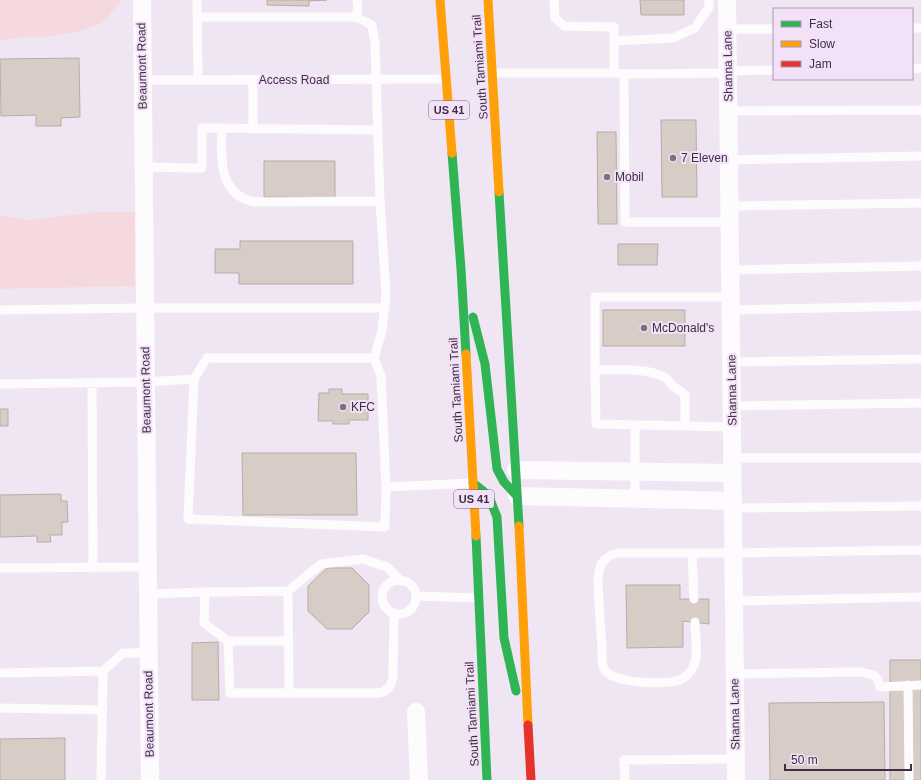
<svg xmlns="http://www.w3.org/2000/svg" width="921" height="780" font-family="Arial,sans-serif">
  <rect width="100%" height="100%" fill="#f0e6f3"/>
  <path fill="#f6d9df" d="M0,0H120V3L101,24L75,32L46,37H20L0,41Z
    M96,212H135V286L0,289V215L28,220Z"/>
  <path fill="#d7ccc6" stroke="#b7aca7" d="M267,0H327L309,1V6L267,5Z
    M640,0H684V15H641Z
    M79,58L80,117L61,118V126H36V115L1,116L0,59Z
    M661,120H696L697,197H662Z
    M597,132H616L617,224H598Z
    M264,161H335V198L264,197Z
    M240,241H353V284H239V273H215V249H240Z
    M618,244H658L657,265H618Z
    M603,310H685V346H603Z
    M329,389H342V394H368V420H349V424H333V421H318L319,393H329Z
    M0,409H8V426H0Z
    M242,453H356L357,515H243Z
    M61,494V501H67L68,522H62V535H50L51,542H37V536L0,537V495Z
    M327,568H352L369,585V612L352,629H327L308,611V586Z
    M626,585H680V599H709V624L683,621V647L627,648Z
    M218,642L219,700H192V643Z
    M890,660H921V780H890Z
    M884,702L885,780H770L769,703Z
    M65,738V780H0V739Z"/>
  <g fill="none" stroke-linecap="round" stroke-linejoin="round">
    <path stroke="#fdfbfd" stroke-width="9" d="M197,0L198,80
      M554,0L555,18L564,26L614,27V73
      M197,17H356L372,25L375,44L380,201L386,294L382,331L374,358
      M356,17L358,6L357,0
      M912,28H921
      M727,29H774
      M614,41L673,38L695,28L709,7V0
      M912,69L921,68
      M728,71L774,70
      M493,73H614L624,74L728,73
      M624,74L625,222H730
      M142,80L446,79
      M728,111L921,110
      M222,129C221,158 218,194 254,202L380,201
      M253,129V80
      M729,160L921,156
      M143,167L202,168V128L378,130
      M730,206L921,203
      M731,270L921,266
      M0,310L145,308H385
      M731,310L921,306
      M732,362L921,359
      M595,370L596,424L732,427
      M194,379L188,519L385,527L386,487
      M92,383L93,568
      M0,384L145,382L194,379L207,358H374L381,376L386,487L473,483
      M732,406L921,403
      M685,426V395C682,391 677,390 673,386C670,383 668,379 664,377C646,367 616,370 595,370V297H731
      M733,458H921
      M635,499V425
      M733,508L921,506
      M692,553L694,599
      M0,568L147,567
      M382 597a17 17 0 1 1 34 0a17 17 0 1 1-34 0Z
      M288,591L289,693
      M148,594L205,592
      M416,596L478,598
      M735,601L921,597
      M394,613L393,677C391,685 389,690 380,693H230L228,641L204,623L205,592L288,591L321,564L363,559L387,567L401,581
      M695,622C695,633 699,655 694,665C692,671 686,677 680,680C665,685 612,684 604,669C601,663 602,652 602,645C600,625 599,604 598,584C598,568 600,558 617,553H734L921,550
      M228,641H289
      M0,673L103,671L123,653H148
      M735,674L859,672C871,674 877,673 880,687L921,685
      M908,685L909,780
      M0,708L103,710
      M101,780L103,671
      M625,780L624,760L736,759"/>
    <path stroke="#fdfbfd" stroke-width="18" d="M142,0L150,780
      M727,0L736,780
      M516,470L733,473
      M517,496L733,501
      M416,712L419,780"/>
    <path stroke="#30b455" stroke-width="9" d="M452,153L461,269L466,354
      M499,192L519,526
      M473,317L485,364L497,469L504,482L517,496
      M473,483L482,490L489,497L497,517L504,638L516,691
      M476,536L487,780"/>
    <path stroke="#ff9f0a" stroke-width="9" d="M440,0L452,153
      M488,0L499,192
      M466,354L476,536
      M519,526L528,725"/>
    <path stroke="#e5322d" stroke-width="9" d="M528,725L531,780"/>
  </g>
  <g fill="#7e6f81" stroke="#f3e1f8" stroke-width="1.5">
    <circle cx="673" cy="158" r="4"/>
    <circle cx="607" cy="177" r="4"/>
    <circle cx="644" cy="328" r="4"/>
    <circle cx="343" cy="407" r="4"/>
  </g>
  <g text-anchor="middle" dominant-baseline="central" stroke-width="4" stroke-linejoin="round" paint-order="stroke">
    <g fill="#f3e1f8" stroke="#76647a" stroke-width="1">
      <rect x="429" y="101" width="40" height="18" rx="3"/>
      <rect x="454" y="490" width="40" height="18" rx="3"/>
    </g>
    <g font-size="11" font-weight="bold" fill="#402f44">
      <text x="449" y="110">US 41</text>
      <text x="474" y="499">US 41</text>
    </g>
    <g font-size="12" fill="#402f44" stroke="#f3e1f8">
      <text transform="translate(142 66) rotate(-91)">Beaumont Road</text>
      <text transform="translate(728 66) rotate(-91)">Shanna Lane</text>
      <text transform="translate(480 67) rotate(-94)">South Tamiami Trail</text>
      <text x="294" y="80">Access Road</text>
      <text transform="translate(146 390) rotate(-91)">Beaumont Road</text>
      <text transform="translate(456 390) rotate(-93)">South Tamiami Trail</text>
      <text transform="translate(732 390) rotate(-91)">Shanna Lane</text>
      <text transform="translate(149 714) rotate(-91)">Beaumont Road</text>
      <text transform="translate(472 714) rotate(-93)">South Tamiami Trail</text>
      <text transform="translate(735 714) rotate(-91)">Shanna Lane</text>
    </g>
    <g font-size="12" fill="#402f44" stroke="#f3e1f8" text-anchor="start">
      <text x="681" y="158">7 Eleven</text>
      <text x="615" y="177">Mobil</text>
      <text x="652" y="328">McDonald's</text>
      <text x="351" y="407">KFC</text>
    </g>
  </g>
  <rect x="773" y="8" width="140" height="72" fill="#f3e1f8" stroke="#ab9ab0"/>
  <rect x="781" y="21" width="20" height="6" fill="#30b455" stroke="#ab9ab0"/>
  <text x="809" y="28" font-size="12" fill="#402f44">Fast</text>
  <rect x="781" y="41" width="20" height="6" fill="#ff9f0a" stroke="#ab9ab0"/>
  <text x="809" y="48" font-size="12" fill="#402f44">Slow</text>
  <rect x="781" y="61" width="20" height="6" fill="#e5322d" stroke="#ab9ab0"/>
  <text x="809" y="68" font-size="12" fill="#402f44">Jam</text>
  <path d="M785 764v6h126v-6" fill="none" stroke="#402f44" stroke-width="2"/>
  <text x="791" y="764" font-size="12" fill="#402f44" stroke="#f3e1f8" stroke-width="3" paint-order="stroke">50 m</text>
</svg>
